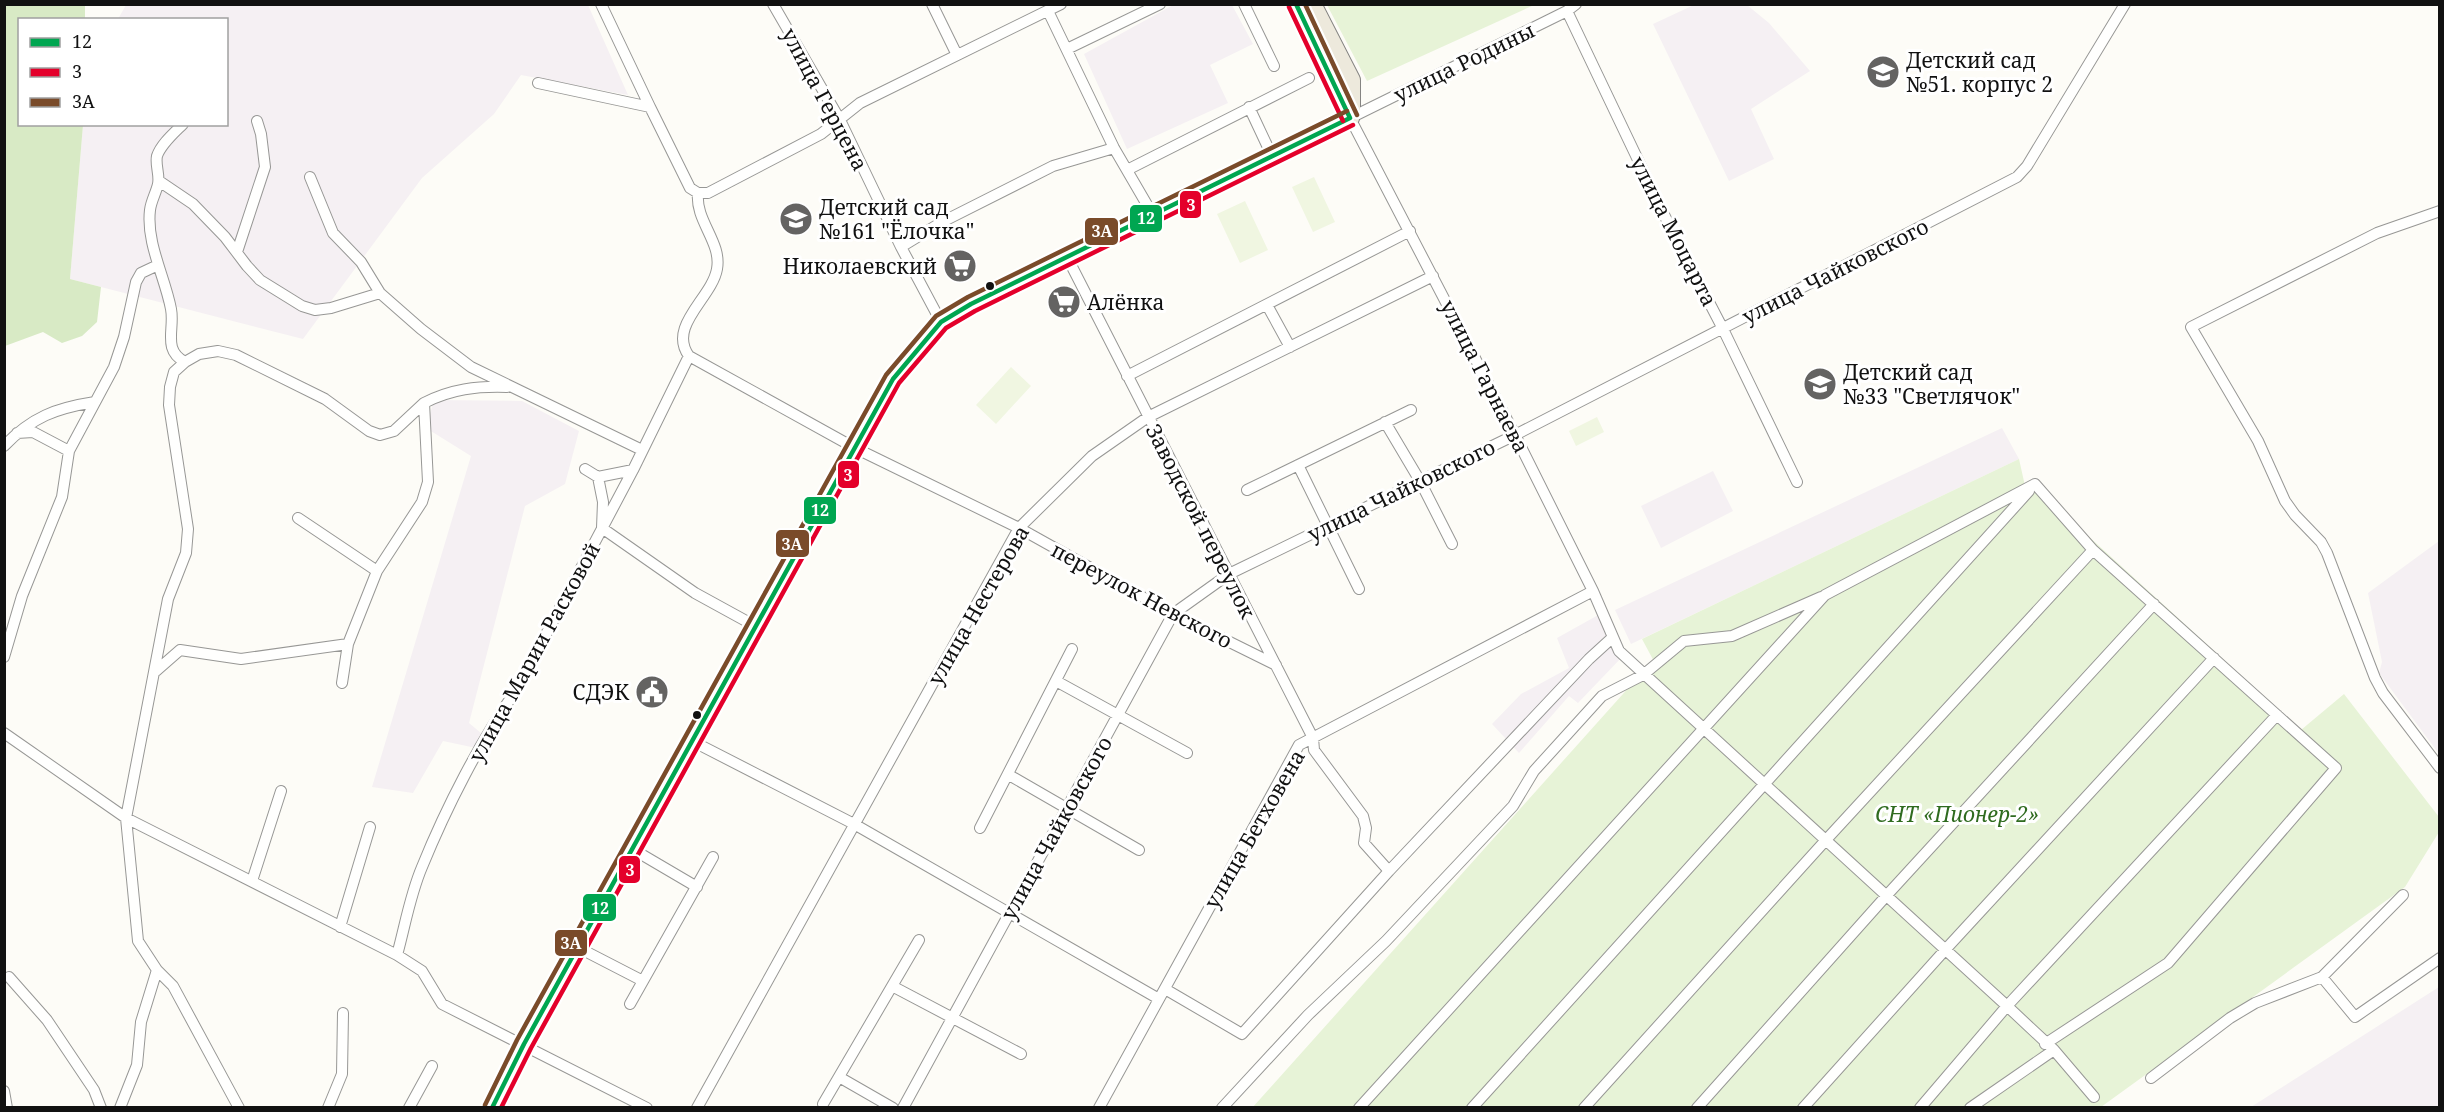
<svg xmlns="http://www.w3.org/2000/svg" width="2444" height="1112" font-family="'Noto Serif',serif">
  <rect width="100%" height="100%" fill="#fdfcf7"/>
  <path fill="#f5f0f3" d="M1175,4L1232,5L1253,44L1210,65L1228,103L1127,149L1084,54Z
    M1696,4L1747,5L1769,23L1810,71L1751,109L1774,159L1729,181L1653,24Z
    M126,5H588L628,95L521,75L494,114L422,178L303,339L70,279L83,125L226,124V20L118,19Z
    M434,400L522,401L579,431L565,484L525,506L469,723L481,733L476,748L443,741L413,793L372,787L471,456L426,428Z
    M2002,428L2019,459L1631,644L1615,610Z
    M1713,471L1733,511L1661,548L1641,506Z
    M2439,541V754L2379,673L2382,662L2368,593Z
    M1600,614L1623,656L1578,703L1569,696L1519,753L1492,724L1521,694L1569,668L1557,638Z
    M2439,987V1107H2251Z"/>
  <path fill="#e7f3d7" d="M1327,5H1534L1367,81Z
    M2019,459L2025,486L2041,493L2301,730L2344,694L2439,817V832L2405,887L2101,1107L1252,1108L1631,685L1657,667L1642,639Z"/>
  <path fill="#d8eac5" d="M4,5H85V19L20,20V124L83,125L70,279L101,287L97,322L82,336L62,343L43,332L5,346Z"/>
  <path fill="#f0f6e1" d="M1314,177L1335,222L1313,232L1292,187Z
    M1245,201L1268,250L1240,263L1217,214Z
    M1011,367L1031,386L996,424L976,405Z
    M1597,417L1604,432L1576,446L1569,431Z"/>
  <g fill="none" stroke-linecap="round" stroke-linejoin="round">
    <g stroke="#979795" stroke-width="12">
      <path id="minor" d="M601,4L650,107
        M773,4L840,120L901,247L941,322
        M932,4L957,55
        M1244,4L1274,66
        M1576,4L1567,11L1350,118L1515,435L1593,591L1619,651L2007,1006L2054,1050L2094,1097
        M1048,11L1114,148L1153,215
        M1567,11L1670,227L1723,329L1797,482
        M1067,49L1160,4
        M538,83L650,107L690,188L698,193H708L821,134L860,103L1061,4
        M1249,107L1272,156
        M183,124C174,133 161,144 157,156C155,165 160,175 158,184C156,193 151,201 150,210C146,243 165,277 171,309C175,329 162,350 185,362
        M1127,170L1309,78
        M310,177L333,233L361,262L380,293
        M159,181L193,204L225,237L247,266L260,280L302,306L315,310L331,308L380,293L421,329L471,367L642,450
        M698,193C695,221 722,242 717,269C712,298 667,326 689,356L855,448L1019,528L1173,614L1276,665
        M2440,211L2377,233L2191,327L2258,441L2285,501L2295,515L2321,542L2327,553L2375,678L2383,693L2440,768
        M901,247L942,222L1053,166L1114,148
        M237,252L265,167L261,134L257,121
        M1067,257L1313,738L1314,750L1363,816L1366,828L1364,843L1389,871
        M1267,305L1290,347
        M1127,376L1410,231
        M424,403C451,389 477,386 507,387
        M1385,422L1420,481L1452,544
        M17,433L33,432L69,451
        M4,446C32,417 56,408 95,402
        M1298,465L1359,589
        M585,469L598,477L603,502L602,528L695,593L757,627
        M598,477L633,470
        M2035,484L2093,550L2336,768L2168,963L2045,1044
        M1247,490L1411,410
        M298,518L377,571
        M4,657L22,596L62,497L69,451L114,367L124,337L136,282L141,273L158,265
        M156,671L180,650L241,659L348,644L377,571L422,502L428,482L424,403L394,431L380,435L369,431L325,399L236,355L218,351L199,354L185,362L174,372L170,387L169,405L188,529L186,553L168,599L126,818L138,941L157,970L173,986L239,1108
        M1056,681L1187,753
        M342,683L348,644
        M4,733L126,818L397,955L422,971L442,1004L647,1108
        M692,741L854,824L1159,999
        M1009,775L1139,850
        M980,828L1072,649
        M634,850L697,887
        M252,881L281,791
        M340,927L370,827
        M579,948L643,981
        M397,955C405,926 410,895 422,867C446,808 480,741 517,689L633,470L689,356
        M9,977L47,1020L94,1090L101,1108
        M2322,977L2355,1017L2440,958
        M892,986L1021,1054
        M1165,989L1242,1034L1389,871L1589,659L1612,638
        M630,1004L713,857
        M839,1077L893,1108
        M2151,1078L2230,1018L2255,1003L2322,977L2403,895
        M4,1091L7,1108
        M823,1104L919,940
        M120,1108L137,1065L141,1022L157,970
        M328,1108L342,1074L343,1013
        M409,1108L432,1066
        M697,1108L1019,528L1092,456L1148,417L1433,276
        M903,1108L1173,614L1229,574L1515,435L2017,177L2027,166L2125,4
        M1099,1108L1299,745L1593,591
        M1222,1108L1308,1015L1386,941L1513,806L1534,771L1602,696L1643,675L1684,641L1732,636L1821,597
        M1359,1108L1825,595L2035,484
        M1472,1108L2029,491
        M1584,1108L1825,841L2093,550
        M1697,1108L1887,895L2154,604
        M1803,1108L1945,950L2214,658
        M1920,1108L2007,1006L2277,715
        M1970,1108L2054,1050"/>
    </g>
    <g stroke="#858482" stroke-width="20">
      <path id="primary" d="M1296,4L1350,118
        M1312,4L1351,80V113
        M492,1108L524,1044L654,813L893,379L918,347L941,322L971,304L1350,118"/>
    </g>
    <use href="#minor" stroke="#fffffe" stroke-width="10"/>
    <use href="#primary" stroke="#ede9dc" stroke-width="18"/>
    <g stroke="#fff" stroke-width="9">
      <path id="bus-1" d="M1296,4L1350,118
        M492,1108L524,1044L893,379L941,322L971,304L1350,118"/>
    </g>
    <g stroke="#fff" stroke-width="9">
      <path id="bus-2" d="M1289,7L1343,121
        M501,1108L531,1048L899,383L946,328L975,311L1353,125"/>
    </g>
    <g stroke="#fff" stroke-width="9">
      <path id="bus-3" d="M1305,4L1357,115
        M485,1105L517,1040L886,375L936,316L968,297L1347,111"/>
    </g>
    <use href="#bus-1" stroke="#00a651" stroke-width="4.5"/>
    <use href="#bus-2" stroke="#e4002b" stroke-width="4.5"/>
    <use href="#bus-3" stroke="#7a4b2a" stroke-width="4.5"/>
  </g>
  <defs>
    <g id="school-disc" transform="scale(1.725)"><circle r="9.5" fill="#646362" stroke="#fff"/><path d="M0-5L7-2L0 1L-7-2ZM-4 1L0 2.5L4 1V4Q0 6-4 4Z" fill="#fff"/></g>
    <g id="supermarket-disc" transform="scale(1.725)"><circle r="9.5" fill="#646362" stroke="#fff"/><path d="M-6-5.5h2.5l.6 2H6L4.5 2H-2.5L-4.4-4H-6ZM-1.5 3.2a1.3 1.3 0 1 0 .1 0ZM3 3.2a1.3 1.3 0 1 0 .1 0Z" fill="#fff"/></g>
    <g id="civic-disc" transform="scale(1.725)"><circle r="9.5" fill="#646362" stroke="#fff"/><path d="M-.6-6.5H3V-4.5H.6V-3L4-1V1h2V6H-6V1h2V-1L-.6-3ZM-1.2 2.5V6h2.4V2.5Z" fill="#fff"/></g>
  </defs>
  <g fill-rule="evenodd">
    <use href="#school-disc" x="1883" y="72"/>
    <use href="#school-disc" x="796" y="219"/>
    <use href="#supermarket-disc" x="960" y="266"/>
    <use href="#supermarket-disc" x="1064" y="302"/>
    <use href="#school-disc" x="1820" y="384"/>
    <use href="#civic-disc" x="652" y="692"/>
  </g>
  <g fill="#111" stroke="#fff" stroke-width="2">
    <circle cx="990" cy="286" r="5"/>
    <circle cx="697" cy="715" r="5"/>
  </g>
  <g text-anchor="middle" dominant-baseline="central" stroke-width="6" stroke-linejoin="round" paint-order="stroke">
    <g font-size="21" fill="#111" stroke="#fff" text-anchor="start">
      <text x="1906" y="60">Детский сад<tspan x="1906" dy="24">№51. корпус 2</tspan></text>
      <text x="819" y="207">Детский сад<tspan x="819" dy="24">№161 "Ёлочка"</tspan></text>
      <text x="937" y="266" text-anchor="end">Николаевский</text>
      <text x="1087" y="302">Алёнка</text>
      <text x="1843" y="372">Детский сад<tspan x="1843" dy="24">№33 "Светлячок"</tspan></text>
      <text x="629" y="692" text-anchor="end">СДЭК</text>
    </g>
    <g font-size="21" fill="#111" stroke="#fff">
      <text transform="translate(1464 62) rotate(-26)">улица Родины</text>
      <text transform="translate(825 99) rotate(62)">улица Герцена</text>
      <text transform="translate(1674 231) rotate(63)">улица Моцарта</text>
      <text transform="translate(1835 271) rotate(-27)">улица Чайковского</text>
      <text transform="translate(1485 376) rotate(63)">улица Гарнаева</text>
      <text transform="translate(1401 490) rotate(-26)">улица Чайковского</text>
      <text transform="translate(1201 521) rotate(63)">Заводской переулок</text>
      <text transform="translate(1142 595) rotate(28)">переулок Невского</text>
      <text transform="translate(978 605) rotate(-60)">улица Нестерова</text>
      <text transform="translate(534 652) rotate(-61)">улица Марии Расковой</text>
      <text transform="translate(1056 828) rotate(-61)">улица Чайковского</text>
      <text transform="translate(1254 829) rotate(-60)">улица Бетховена</text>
    </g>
    <g font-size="21" font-style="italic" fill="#2f6b1f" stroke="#fff">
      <text x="1957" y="814">СНТ «Пионер-2»</text>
    </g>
  </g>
  <g stroke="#fff" stroke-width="2">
    <rect x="1179" y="190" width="23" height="29" rx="6" fill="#e4002b"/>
    <rect x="1129" y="204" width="34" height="29" rx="6" fill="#00a651"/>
    <rect x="1084" y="217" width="35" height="29" rx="6" fill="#7a4b2a"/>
    <rect x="837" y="460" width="23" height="29" rx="6" fill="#e4002b"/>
    <rect x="803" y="496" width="34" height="29" rx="6" fill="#00a651"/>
    <rect x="775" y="529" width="35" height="29" rx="6" fill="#7a4b2a"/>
    <rect x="618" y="855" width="23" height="29" rx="6" fill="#e4002b"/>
    <rect x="582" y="893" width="35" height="29" rx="6" fill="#00a651"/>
    <rect x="554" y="929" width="34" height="28" rx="6" fill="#7a4b2a"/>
  </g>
  <g font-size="16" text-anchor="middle" font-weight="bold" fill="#fff">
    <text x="1191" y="211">3</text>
    <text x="1146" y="224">12</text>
    <text x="1102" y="237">3А</text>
    <text x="848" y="481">3</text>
    <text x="820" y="516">12</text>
    <text x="792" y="550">3А</text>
    <text x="630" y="876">3</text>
    <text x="600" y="914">12</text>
    <text x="571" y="949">3А</text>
  </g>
  <rect width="2444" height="1112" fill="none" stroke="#111111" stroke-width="12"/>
  <rect x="18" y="18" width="210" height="108" fill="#ffffff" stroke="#a0a0a0" stroke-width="1.5"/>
  <rect x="30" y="38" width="30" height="9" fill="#00a651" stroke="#a0a0a0" stroke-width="1.5"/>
  <text x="72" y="48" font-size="18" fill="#111111">12</text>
  <rect x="30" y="68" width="30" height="9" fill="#e4002b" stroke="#a0a0a0" stroke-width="1.5"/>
  <text x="72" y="78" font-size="18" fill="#111111">3</text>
  <rect x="30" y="98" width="30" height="9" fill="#7a4b2a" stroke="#a0a0a0" stroke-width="1.5"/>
  <text x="72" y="108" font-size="18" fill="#111111">3А</text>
</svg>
